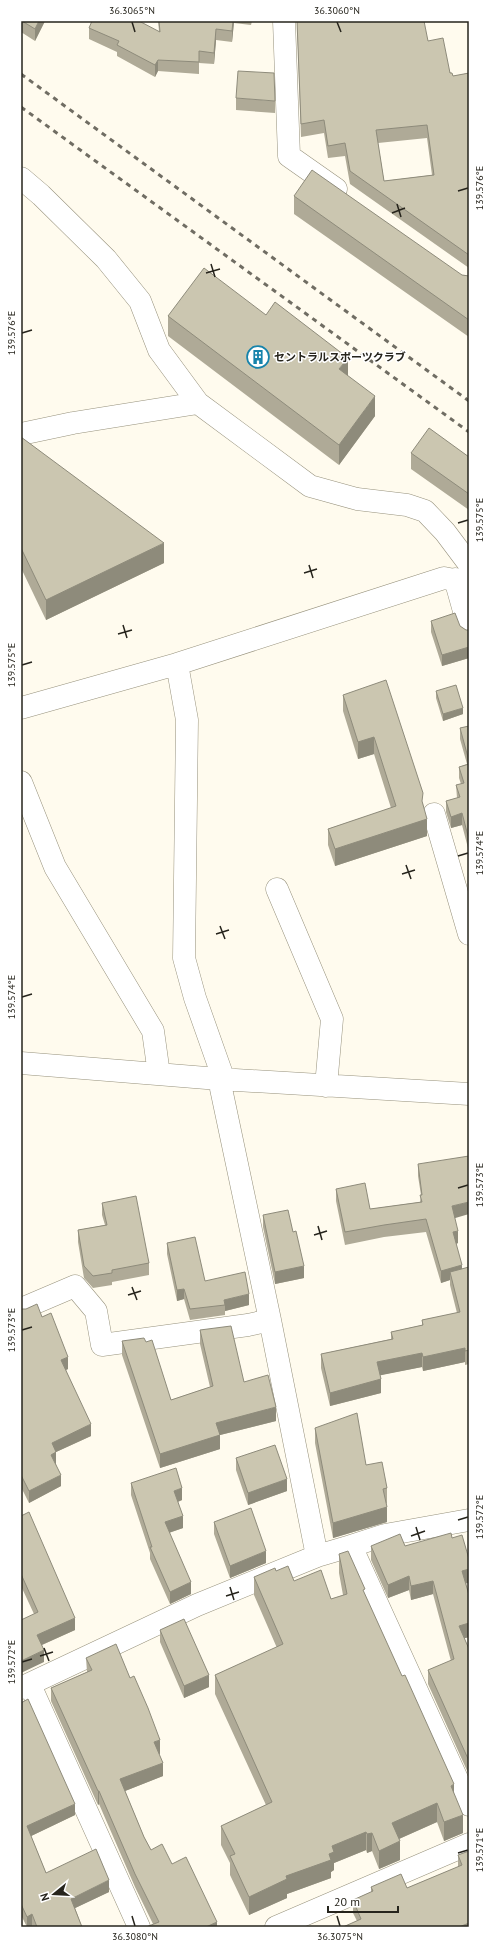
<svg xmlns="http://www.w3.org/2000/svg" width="490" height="1948" font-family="'PT Sans','Noto Sans JP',sans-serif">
  <rect width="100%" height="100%" fill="#fffbee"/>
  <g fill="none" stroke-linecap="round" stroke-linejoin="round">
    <g stroke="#97927d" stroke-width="23">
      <path id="minor" d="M284,21L289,156L336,189
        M21,178L41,195L106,259L140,301L159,350L198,403
        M21,434L73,423L198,403L310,486L357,499L407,505L425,511L445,532L469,564
        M455,579L469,629
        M177,664L187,720L184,958L195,998L224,1080
        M21,708L177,664L444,578L469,583
        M21,782L55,867L153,1031L159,1074
        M434,814L469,934
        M277,889L332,1019L326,1086
        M21,1063L219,1079L469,1094
        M219,1079L270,1320L317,1556
        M21,1309L75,1286L96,1311L102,1345L248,1325L270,1320
        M351,1546L385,1535L469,1520
        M30,1685L139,1927
        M21,1688L197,1605L317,1556L351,1546L469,1805
        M276,1927L469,1844"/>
    </g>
    <use href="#minor" stroke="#fff" stroke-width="22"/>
    <path stroke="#706d63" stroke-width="3" stroke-dasharray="5 5" stroke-linecap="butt" d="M21,74L469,401
      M21,107L469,432"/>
  </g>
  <path fill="#afaa97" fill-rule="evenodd" d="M21,21H45L35,41L21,32Z
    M158,21H252L251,25L234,23L232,42L216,40L214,64L199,63V74L158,71L155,77L117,56V52L89,39V28L159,31Z
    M297,21L428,41L453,76L469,73V268L350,184L345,156L328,158L324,133L301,137ZM427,138L432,175L384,181L378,143Z
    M236,98L275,101V113L236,110Z
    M294,196L462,275L469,276V337L294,214Z
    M168,316L375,416L339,465L168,336Z
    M21,437L164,563L46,620L21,568Z
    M411,453L469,457V510L411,469Z
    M431,621L460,626L466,630H469V658L442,666L431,632Z
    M436,691L463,714L443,721L436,698Z
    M343,695L423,804L427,836L335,866L328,845V829L391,808L374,754L358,759L343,711Z
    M469,726V847L468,848L462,825L451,828L446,812V801L457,798L456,785L461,784L459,778V767L467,764L460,739V728Z
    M418,1164L454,1218L458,1243L456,1244L462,1269L469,1267V1364L465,1365V1362L423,1371L422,1367L380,1375L381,1393L330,1406L321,1368V1354L391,1339V1332L422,1325V1320L457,1313L450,1285V1280L441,1283L426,1232L384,1237L345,1245L336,1201V1189L370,1209L420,1202L421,1195L418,1176Z
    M102,1203L149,1263V1275L112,1282V1285L93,1288L84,1278L78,1242V1230L105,1225L102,1215Z
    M263,1215L293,1232L304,1278L275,1284L263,1227Z
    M167,1243L205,1281L249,1305L225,1311V1315L190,1320L184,1299L177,1301L167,1254Z
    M21,1309L42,1317L68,1369L66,1370L91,1436L56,1452V1464L61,1486L29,1503L21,1487Z
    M200,1330L276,1421L220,1435V1449L160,1468L122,1355V1341L146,1342L171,1400L210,1387L200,1344Z
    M315,1428L366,1465L387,1488V1503L386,1504L387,1522L333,1538L315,1443Z
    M236,1458L287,1491L248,1505L236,1470Z
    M131,1483L182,1500L178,1502L183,1528L169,1533L191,1594L170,1604L150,1559V1553L131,1495Z
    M21,1516L75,1630L42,1645L44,1662L34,1614L21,1586Z
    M214,1522L266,1563L230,1578L214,1534Z
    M452,1538L469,1559V1583H466L469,1595V1637L464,1638L469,1649V1775L428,1684V1670L451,1661L433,1594L411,1600L409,1590L388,1598L371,1560V1546H405Z
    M339,1554L365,1595L454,1794L463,1833L444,1841L437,1822L399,1839L400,1860L379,1869L372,1851L367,1853L366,1850L334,1863V1870L331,1872V1878L287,1894V1898L249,1915L230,1875V1863L221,1845V1826L266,1805L215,1694V1675L277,1648L254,1595V1577L294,1581L331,1599L343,1595L339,1573Z
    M160,1630L209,1687L184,1698L160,1642Z
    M86,1658L160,1754H159L163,1776L125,1791L144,1837L151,1850L172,1864L217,1927L153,1924L135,1887L99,1804L98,1805L51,1701V1688L87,1672Z
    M21,1703L75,1815L31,1836L46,1873L109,1892L75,1908L82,1927H33L32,1926L31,1927H27L21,1915Z
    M469,1851V1927L357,1921L353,1913V1900L371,1892V1887L407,1888L458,1867V1855Z"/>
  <path fill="#8e8b7b" d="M39,21H45L35,41V29Z
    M233,21H234L232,42V31Z
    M216,29V40L214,64V53Z
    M158,60V71L155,77V65Z
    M348,358V378L339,369Z
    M375,396V416L339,465V445Z
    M164,543V563L46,620V600Z
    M469,647V658L442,666V655Z
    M463,708V714L443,721V714Z
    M374,737V754L358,759V742Z
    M462,813V825L451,828V817Z
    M427,819V836L335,866V849Z
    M468,836H469V847L468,848Z
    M469,1202V1214L452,1219V1206Z
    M458,1231V1243L453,1245V1232Z
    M462,1265V1277L450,1272V1280L441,1283V1271Z
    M304,1266V1278L275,1284V1272Z
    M184,1289V1299L177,1301V1290Z
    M249,1294V1305L225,1311V1305L224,1300Z
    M465,1348V1362L423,1371V1357Z
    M422,1353V1367L377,1376V1362Z
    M68,1357V1369L61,1372V1360Z
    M381,1379V1393L330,1406V1393Z
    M276,1407V1421L220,1435V1449L160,1468V1454L216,1423Z
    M91,1424V1436L56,1452V1464L51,1466L52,1443Z
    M61,1475V1486L29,1503V1491Z
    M287,1479V1491L248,1505V1493Z
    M182,1488V1500L174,1503V1491Z
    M387,1507V1522L333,1538V1523Z
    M183,1516V1528L165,1534V1522Z
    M266,1551V1563L230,1578V1566Z
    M469,1569V1583L462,1584V1571Z
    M409,1576V1590L388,1598V1585Z
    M433,1581V1594L411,1600V1586Z
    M191,1582V1594L170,1604V1592Z
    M75,1618V1630L37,1647V1635Z
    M469,1623V1637L459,1640V1626Z
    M44,1650V1662L21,1673V1661Z
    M209,1675V1687L184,1698V1686Z
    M160,1740V1754L154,1756V1742Z
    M163,1763V1776L120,1793V1779Z
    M454,1784V1803L451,1786Z
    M98,1791H99V1804L98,1805Z
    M437,1803V1822L392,1842V1823Z
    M75,1804V1815L27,1838V1826Z
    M463,1815V1833L444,1841V1822Z
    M366,1832V1850L334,1863V1870L331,1872V1878L287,1894V1898L249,1915V1897L286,1876L329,1854L332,1846Z
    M372,1833V1851L367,1853V1834Z
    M400,1841V1860L379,1869V1851Z
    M109,1880V1892L71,1910V1899Z
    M32,1914V1926L31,1927H27V1917Z
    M217,1922V1927H206Z
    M469,1923V1927H459Z"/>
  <path fill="#cbc6b0" stroke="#8e8b7b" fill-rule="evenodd" d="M22,21H39L35,29Z
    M92,21H139L160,32L159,21H233L232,31L216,29L214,53L199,51V62L158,60L155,65L117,45L119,41L89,28Z
    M297,21H424L428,41L443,38L450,73H452L453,76L469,73V255L350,171L345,143L328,146L324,120L301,124ZM427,125L434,175L384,181L376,130Z
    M238,71L274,73L275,101L236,98Z
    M312,170L462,275L469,276V320L294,196Z
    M204,268L266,315L275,302L348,358L339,369L375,396L339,445L168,316Z
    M429,428L469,457V494L411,453Z
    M21,437L164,543L46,600L21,548Z
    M455,613L460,626L466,630H469V647L442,655L431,621Z
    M386,680L423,793L422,801L427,819L335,849L328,829L396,806L374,737L358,742L343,695Z
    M456,685L463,708L443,714L436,691Z
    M469,726V761L460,728Z
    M469,764V836H468L462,813L451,817L446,801L460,797L456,785L464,783L459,767Z
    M469,1156V1202L452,1206L458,1231L453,1232L462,1265L441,1271L426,1219L384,1225L345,1232L336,1189L365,1183L370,1209L422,1202L420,1195H422L418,1164Z
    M136,1196L149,1263L112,1270V1273L93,1276L84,1266L78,1230L107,1225L102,1203Z
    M288,1210L293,1232L296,1231L304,1266L275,1272L263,1215Z
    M195,1237L205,1281L245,1272L249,1294L224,1300L225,1305L190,1309L184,1289L177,1290L167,1243Z
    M469,1267V1350L465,1351V1348L423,1357L422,1353L377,1362L381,1379L330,1393L321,1354L393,1339L391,1332L423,1325L422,1320L460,1312L450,1272Z
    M37,1304L42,1317L51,1313L68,1357L61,1360L91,1424L52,1443L56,1452L51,1455L61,1475L29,1491L21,1475V1309H26Z
    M231,1326L244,1382L268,1375L276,1407L216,1423L220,1435L160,1454L122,1341L144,1338L146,1342L152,1340L171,1400L213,1386L200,1330Z
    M357,1413L366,1465L382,1462L387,1488L383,1489L387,1507L333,1523L315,1428Z
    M275,1445L287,1479L248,1493L236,1458Z
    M176,1468L182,1488L174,1491L183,1516L165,1522L191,1582L170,1592L150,1547H152L131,1483Z
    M251,1508L266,1551L230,1566L214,1522Z
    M29,1512L75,1618L37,1635L44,1650L21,1661V1620L38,1612L21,1574V1516Z
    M451,1533L452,1538L462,1535L469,1559V1569L462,1571L469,1595V1623L459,1626L469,1649V1761L428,1670L454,1659L433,1581L411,1586L409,1576L388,1585L371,1546L400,1534L405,1546Z
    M348,1551L365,1589L363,1590L402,1676L405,1675L454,1784L451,1786L463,1815L444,1822L437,1803L392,1823L400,1841L379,1851L372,1833L367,1834L366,1832L332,1846L334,1852L329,1854L331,1860L286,1876L287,1879L249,1897L230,1856L235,1854L221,1826L272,1802L215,1675L283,1644L254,1577L275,1568L276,1571L288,1566L294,1581L321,1570L331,1599L347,1594L339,1554Z
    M184,1619L209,1675L184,1686L160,1630Z
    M116,1644L130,1678L134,1676L148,1708L160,1740L154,1742L163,1763L120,1779L144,1837L151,1850L162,1844L172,1864L186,1857L217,1922L206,1927H146L159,1922L135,1874L99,1791H98L51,1688L92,1670L86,1658Z
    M28,1699L75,1804L27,1826L46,1873L96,1849L109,1880L71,1899L82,1927H37L32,1914L27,1917L21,1904V1703Z
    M469,1851V1923L459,1927H343L361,1919L353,1900L373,1891L371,1887L401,1874L407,1888L462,1865L458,1855Z"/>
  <path fill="none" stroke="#26241c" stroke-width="1.5" d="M132,22L135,32M337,22L341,32M458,191L468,188M397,204L401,217M392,213L405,208M211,264L215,277M206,273L220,269M22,333L32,330M458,523L468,520M309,565L313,578M304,573L317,569M123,625L127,638M118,634L132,630M22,665L32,662M458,856L468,853M406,865L411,879M402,874L415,870M220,926L225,939M216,934L229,930M22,997L32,994M458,1188L468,1185M318,1226L322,1240M314,1235L327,1231M132,1287L137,1300M128,1295L141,1291M22,1330L32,1327M458,1520L468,1517M416,1527L420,1540M411,1536L425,1531M230,1587L234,1600M226,1596L239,1592M44,1648L49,1661M40,1656L53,1652M22,1662L32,1659M458,1853L468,1850M132,1916L135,1926M337,1916L340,1926"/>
  <defs>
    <g id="building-ring" transform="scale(1.15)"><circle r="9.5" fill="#fff" stroke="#1683ab" stroke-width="1.5"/><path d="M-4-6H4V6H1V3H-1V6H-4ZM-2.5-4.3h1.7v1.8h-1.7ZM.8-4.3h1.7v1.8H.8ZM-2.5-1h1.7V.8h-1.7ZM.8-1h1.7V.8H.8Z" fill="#1683ab"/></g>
  </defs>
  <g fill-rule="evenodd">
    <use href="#building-ring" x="258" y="357"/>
  </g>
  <g text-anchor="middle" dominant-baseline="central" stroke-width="3" stroke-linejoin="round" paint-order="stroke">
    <g font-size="11" font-weight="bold" fill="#26241c" stroke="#fff" text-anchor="start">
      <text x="274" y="357">セントラルスポーツクラブ</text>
    </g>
  </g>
  <rect width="490" height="1948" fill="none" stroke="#ffffff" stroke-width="44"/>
  <g transform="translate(54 1894) rotate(252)" stroke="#ffffff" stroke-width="3" paint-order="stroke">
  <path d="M0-3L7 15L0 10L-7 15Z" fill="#26241c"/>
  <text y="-6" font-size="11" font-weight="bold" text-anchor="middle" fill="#26241c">N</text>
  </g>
  <path d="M328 1906v6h70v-6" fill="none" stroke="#26241c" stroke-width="2"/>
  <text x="334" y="1906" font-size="12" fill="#26241c" stroke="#ffffff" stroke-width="3" paint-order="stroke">20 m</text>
  <rect x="22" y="22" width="446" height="1904" fill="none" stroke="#26241c" stroke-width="1.5"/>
  <g font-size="10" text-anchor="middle" fill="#26241c">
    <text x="132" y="14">36.3065°N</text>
    <text x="337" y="14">36.3060°N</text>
    <text transform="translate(479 188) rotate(-90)" y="4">139.576°E</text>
    <text transform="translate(11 333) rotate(-90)" y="4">139.576°E</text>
    <text transform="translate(479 520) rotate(-90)" y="4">139.575°E</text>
    <text transform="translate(11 665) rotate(-90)" y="4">139.575°E</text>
    <text transform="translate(479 853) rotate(-90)" y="4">139.574°E</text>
    <text transform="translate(11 997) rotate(-90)" y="4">139.574°E</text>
    <text transform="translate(479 1185) rotate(-90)" y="4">139.573°E</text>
    <text transform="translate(11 1330) rotate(-90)" y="4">139.573°E</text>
    <text transform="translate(479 1517) rotate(-90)" y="4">139.572°E</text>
    <text transform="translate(11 1662) rotate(-90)" y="4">139.572°E</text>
    <text transform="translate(479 1850) rotate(-90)" y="4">139.571°E</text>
    <text x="135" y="1940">36.3080°N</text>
    <text x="340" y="1940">36.3075°N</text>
  </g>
</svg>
